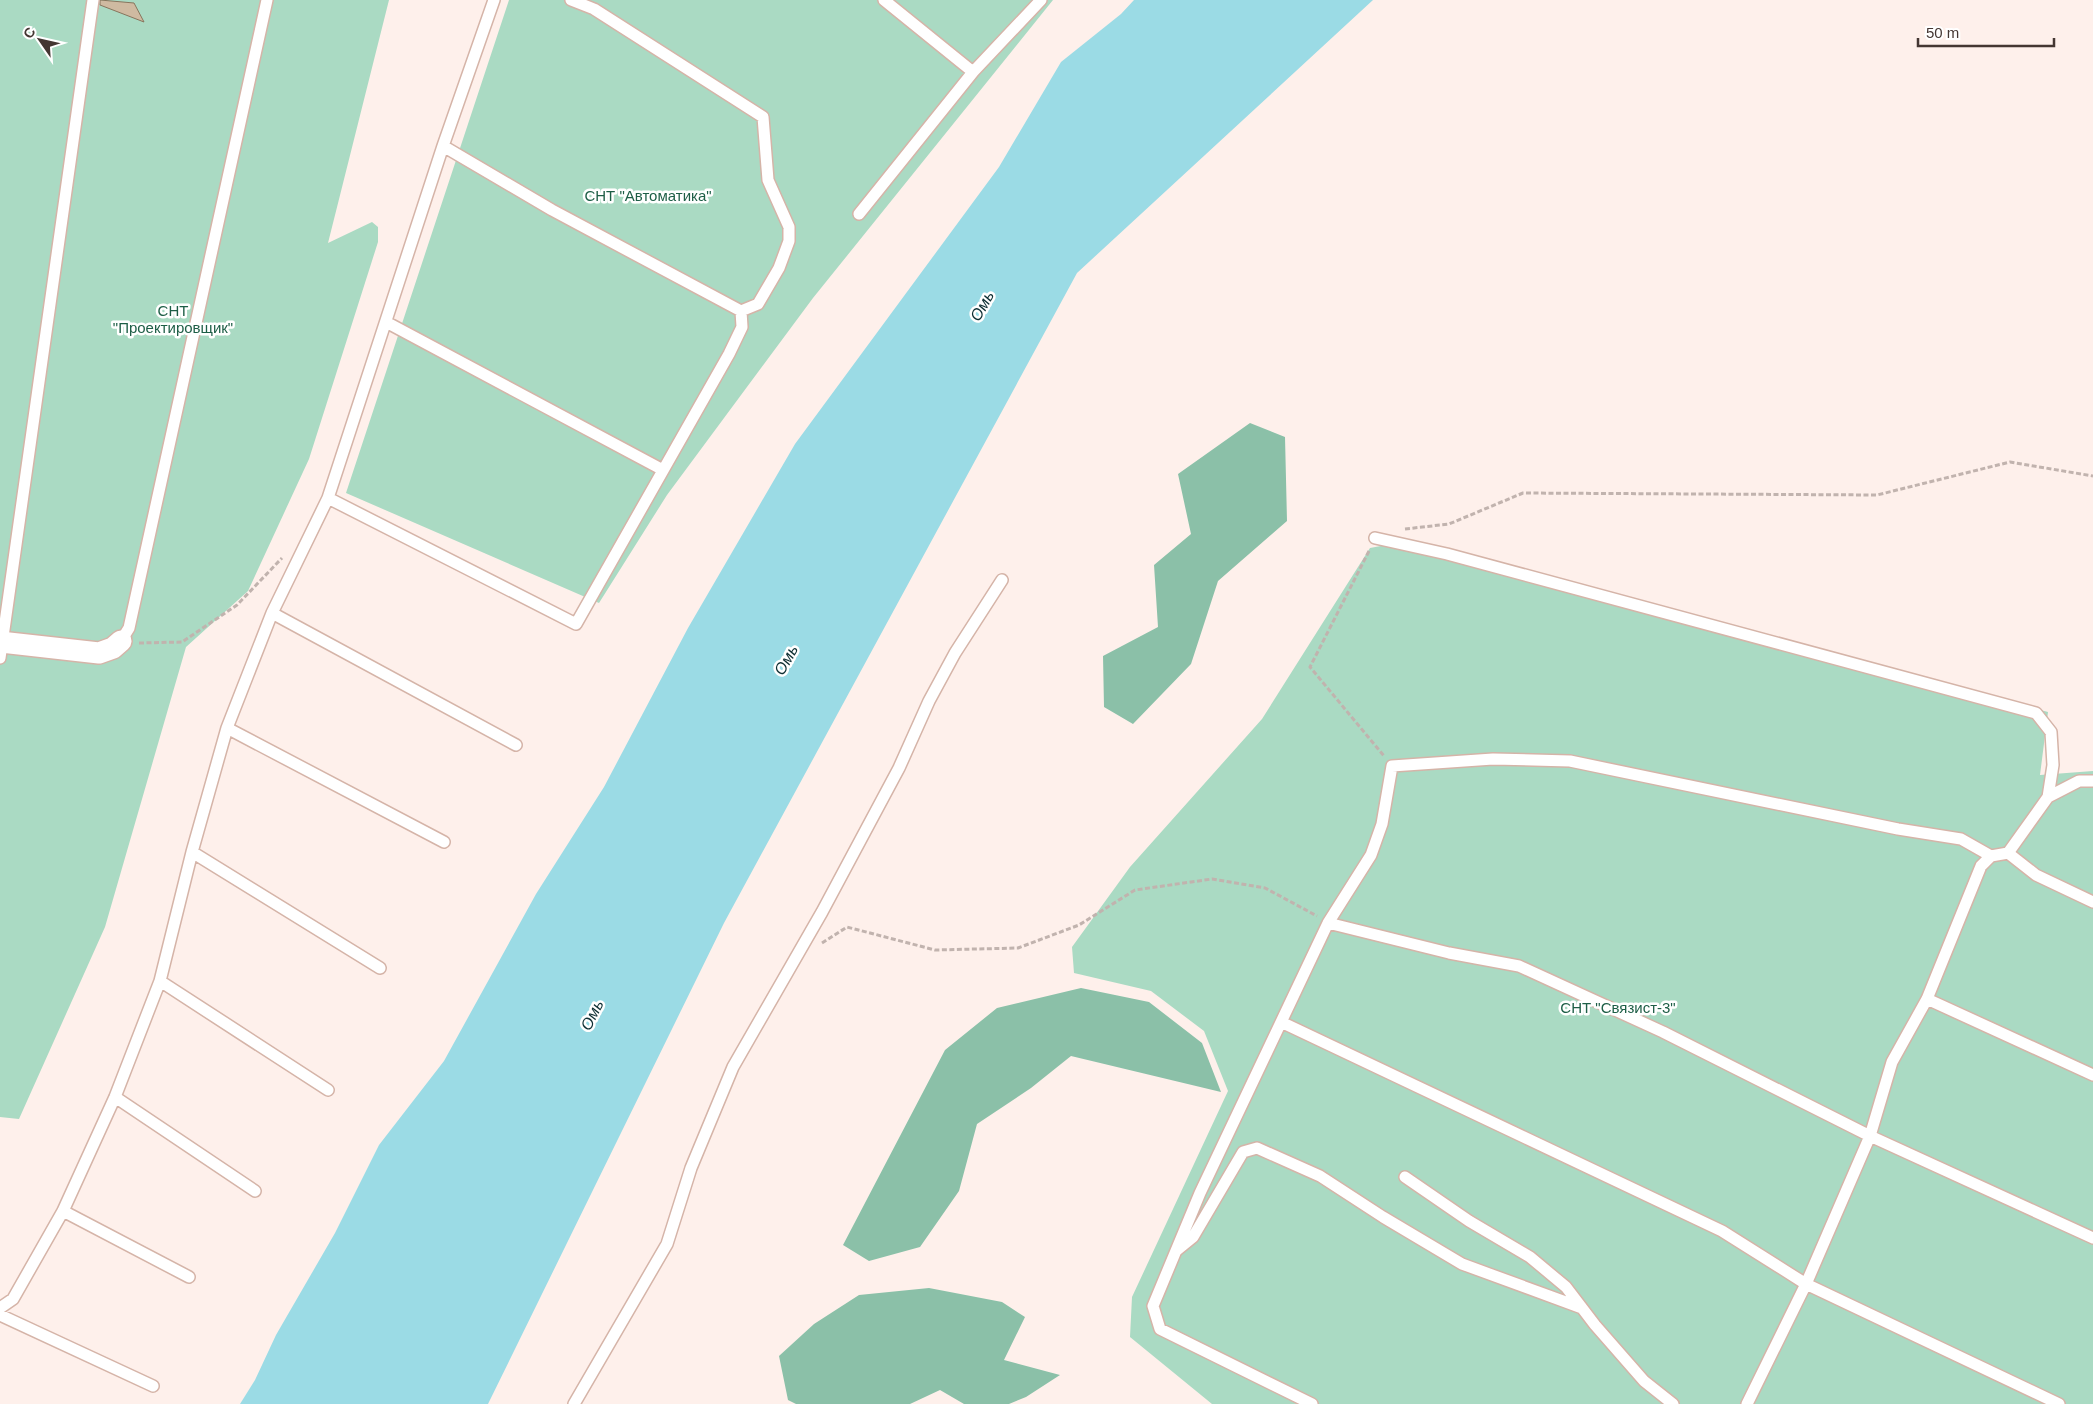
<svg xmlns="http://www.w3.org/2000/svg" width="2093" height="1404" font-family="Arial,sans-serif">
  <rect width="100%" height="100%" fill="#fef0eb"/>
  <path fill="#aadac3" d="M0,0H389L328,243L372,222L378,227V242L309,459L248,591L186,647L105,927L19,1119L0,1117Z
    M509,0H1053L813,298L667,495L599,603L346,493Z
    M1413,540L2048,712L2040,775L2093,771V1404H1212L1130,1337L1132,1297L1228,1091L1204,1031L1151,991L1074,973L1072,947L1130,867L1262,719L1370,548Z"/>
  <path fill="#8bc0a8" d="M1250,423L1285,437L1287,521L1218,581L1191,664L1133,724L1104,707L1103,656L1158,627L1154,565L1191,534L1178,474Z
    M1081,988L1149,1002L1202,1043L1221,1092L1071,1056L1031,1088L977,1124L959,1191L920,1247L869,1261L843,1245L945,1050L997,1008Z
    M929,1288L1002,1302L1025,1317L1004,1360L1060,1375L1026,1397L1009,1404H964L940,1390L910,1404H796L788,1400L779,1356L814,1324L859,1295Z"/>
  <path fill="#9bdbe5" d="M1134,0H1373L1077,273L724,923L488,1404H240L255,1380L276,1335L335,1233L379,1145L444,1061L536,894L604,787L688,628L795,444L999,167L1061,62L1121,14Z"/>
  <path fill="#cfbaa1" stroke="#87755d" d="M100,0L134,3L144,22L100,5Z"/>
  <g fill="none" stroke-linecap="round" stroke-linejoin="round">
    <g stroke="#d5b4a8" stroke-width="14">
      <path id="lane" d="M884,0L973,72
        M443,146L552,210L741,311
        M859,214L973,72L1041,0
        M386,322L663,470
        M328,498L576,624L729,354L742,327L741,311L758,304L779,268L789,241V227L768,180L763,117L594,9L571,0
        M1375,538L1447,554L2036,713L2051,732L2053,765L2048,797
        M272,613L516,745
        M121,641L129,628L267,0
        M0,658L93,0
        M227,728L444,842
        M192,852L380,968
        M2008,853L2036,875L2093,902
        M1328,923L1449,953L1519,966L1663,1032L1870,1136L2093,1238
        M160,981L328,1090
        M1927,999L2093,1075
        M1281,1022L1722,1231L1806,1284L2059,1404
        M115,1097L255,1191
        M1405,1177L1469,1221L1530,1257L1566,1287L1595,1325L1644,1381L1673,1404
        M63,1211L189,1277
        M1177,1250L1193,1237L1243,1152L1257,1148L1320,1176L1383,1217L1462,1264L1582,1308
        M0,1308L13,1299L63,1211L115,1097L160,981L192,852L227,728L272,613L328,498L443,146L494,0
        M0,1315L153,1386
        M574,1404L667,1244L691,1168L733,1067L822,912L899,768L929,701L955,653L1002,580
        M1312,1404L1160,1329L1153,1306L1200,1193L1328,923L1371,855L1382,824L1392,766L1493,759L1570,761L1898,829L1961,839L1991,856
        M1747,1404L1806,1284L1870,1136L1892,1062L1927,999L1981,866L1991,856L2008,853L2048,797L2079,781H2093"/>
    </g>
    <g stroke="#d5b4a8" stroke-width="24">
      <path id="street" d="M0,642L99,653L113,648L121,641"/>
    </g>
    <path stroke="#c1b3ae" stroke-width="3" stroke-dasharray="5 2.5" stroke-linecap="butt" d="M1405,529L1449,524L1523,493L1877,495L2010,462L2093,476
      M1369,551L1310,667L1384,756
      M139,643L182,642L237,605L282,558
      M822,943L847,927L935,950L1018,948L1079,925L1135,890L1212,879L1265,888L1317,916"/>
    <use href="#lane" stroke="#fff" stroke-width="11"/>
    <use href="#street" stroke="#fff" stroke-width="21"/>
  </g>
  <g text-anchor="middle" dominant-baseline="central" stroke-width="5" stroke-linejoin="round" paint-order="stroke">
    <g font-size="15" fill="#1d5e46" stroke="#fff">
      <text x="648" y="195">СНТ "Автоматика"</text>
      <text x="173" y="310">СНТ<tspan x="173" dy="17">"Проектировщик"</tspan></text>
      <text x="1618" y="1007">СНТ "Связист-3"</text>
    </g>
    <g font-size="16" font-style="italic" fill="#0e2f33" stroke="#fff">
      <text transform="translate(982 306) rotate(-61)">Омь</text>
      <text transform="translate(786 660) rotate(-61)">Омь</text>
      <text transform="translate(592 1015) rotate(-63)">Омь</text>
    </g>
  </g>
  <g transform="translate(40 40) rotate(304)" stroke="#ffffff" stroke-width="4" paint-order="stroke">
  <path d="M0-4L9 19L0 12L-9 19Z" fill="#443632"/>
  <text y="-8" font-size="14" font-weight="bold" text-anchor="middle" fill="#443632">С</text>
  </g>
  <path d="M1918 38v8h136v-8" fill="none" stroke="#443632" stroke-width="2.5"/>
  <text x="1926" y="38" font-size="15" fill="#443632" stroke="#ffffff" stroke-width="4" paint-order="stroke">50 m</text>
</svg>
